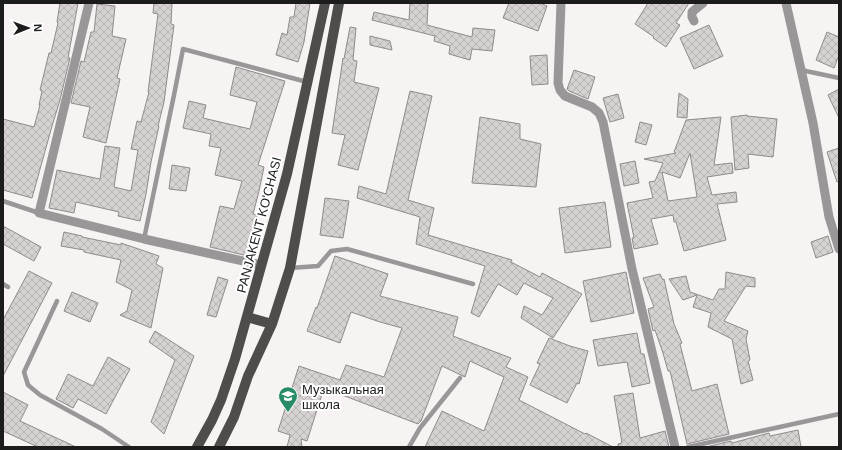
<svg xmlns="http://www.w3.org/2000/svg" width="842" height="450" font-family="Arial,sans-serif">
  <defs>
    <pattern id="building-cross-hatch" width="8" height="8" patternUnits="userSpaceOnUse"><rect width="8" height="8" fill="#d7d2d2"/><path d="M0 0l8 8M0 8l8-8" fill="none" stroke="#b8b4b4"/></pattern>
  </defs>
  <rect width="100%" height="100%" fill="#f8f3f3"/>
  <path fill="url(#building-cross-hatch)" stroke="#8f8b8b" fill-rule="evenodd" d="M60,3H78L68,58H70L60,100L52,126L32,198L3,190V119L34,127L40,105H39L42,91L40,90L49,53H51L58,23L57,22Z
    M154,3H172L171,24L174,25L164,102L158,126H159L151,162L146,194L140,221L118,216L119,212L76,202L74,213L49,208L57,170L100,179L105,146L120,148L114,187L131,191L138,150L131,149L137,121L141,122L149,92H148L158,14L153,13Z
    M296,3H310L304,42L298,62L276,55L282,33L287,35L290,17H294Z
    M410,3H428L427,25L472,37L473,28L495,30L492,51L472,49L470,60L449,54L450,46L434,41L435,36L372,20L374,12L409,20Z
    M509,3H540L547,6L538,31L503,18Z
    M648,3H689L676,23L680,25L666,47L653,38L654,37L635,24Z
    M97,4L115,6L112,36L126,39L117,78L120,79L106,143L83,137L90,107L71,103L81,61L84,62L91,32H94Z
    M709,25L723,56L694,69L680,38Z
    M350,27L356,28L353,60L357,61L354,82L379,88L358,170L338,165L345,135L332,133L343,58L344,59Z
    M827,32L839,37V55L834,68L816,60Z
    M370,36L390,41L392,50L370,45Z
    M547,55L548,84L532,85L530,56Z
    M236,67L285,81L258,165L264,167L259,191L253,214L257,215L248,256L210,247L220,206L234,209L242,181L215,175L221,148L209,146L211,134L183,128L189,101L206,105L203,118L250,129L257,102L230,95Z
    M574,70L595,77L588,99L569,91L567,89Z
    M839,89V118L828,95Z
    M410,91L432,96L408,200L434,208L428,235L512,260L511,262L540,277L542,273L582,294L553,338L521,318L524,306L542,315L553,298L524,283L517,295L498,284L479,317L471,313L485,266L416,244L420,217L357,198L359,186L386,194Z
    M679,93L688,99L687,118L677,117Z
    M618,94L624,118L610,122L603,98Z
    M747,115V116L777,119L773,157L748,154L749,168L735,170L731,117Z
    M480,117L520,124V139L541,144L536,187L472,183Z
    M721,117L714,165L732,163L733,173L707,177L712,195L736,192L737,202L717,204L726,240L684,251L676,222H674L673,215L651,219L658,244L634,249L632,238H634L627,203L653,198L649,182L655,181L663,163L644,159L676,153L674,152L686,120ZM690,153L697,197L668,201L662,172L680,178Z
    M640,122L652,125L646,145L635,142Z
    M839,148V181L837,182L827,152Z
    M635,161L639,183L624,186L620,164Z
    M172,165L190,168L186,191L169,189Z
    M325,198L349,201L343,238L320,235Z
    M605,202L611,247L565,253L559,208Z
    M3,226L41,247L34,261L3,244Z
    M64,232L82,236V237L121,245V243L159,256L156,264L163,268L151,328L120,315L127,311L132,290L116,282L121,260L84,252V250L61,246Z
    M828,236L833,252L816,258L811,242Z
    M335,256L388,274L380,296L458,317L453,336L511,358L506,367L528,377L519,400L585,434L586,433L613,447H425L442,411L484,431L504,377L470,361L465,377L442,366L421,421L418,424L324,388L307,441L301,439L302,447H287L290,435L278,431L299,366L340,380L346,365L384,377L402,328L380,322L351,312L340,343L307,331L316,307L317,308Z
    M29,271L52,283L3,376V320Z
    M626,272L634,313L591,322L583,281Z
    M726,272L755,278V287L746,286L724,321L748,331L746,339L750,360L748,361L753,380L741,384L732,339L708,327L711,313L693,307L697,295L683,300L669,279L686,276L690,292L713,300L719,289H725Z
    M660,274L663,280L664,279L674,324L682,343L680,344L692,391L717,384L729,434L687,444L670,371H668L663,353L655,330L653,331L648,309L654,307L643,278Z
    M218,277L228,280L216,317L207,315Z
    M72,292L98,303L90,322L64,311Z
    M155,331L194,356L164,434L151,422L175,360L149,342Z
    M637,333L641,354H644L650,383L632,387L627,362L598,366L593,340Z
    M549,338L570,346L588,351L579,384L577,383L567,403L530,385L540,364L537,363Z
    M108,357L130,369L106,414L78,399L73,408L56,399L68,374L93,386Z
    M3,392L28,405L20,421L76,447H38L3,431Z
    M633,393L640,438L665,431L669,447H618V444L622,443L614,396Z
    M798,430L801,447H706L731,441L732,443L769,433L770,436Z"/>
  <g fill="none" stroke-linecap="round" stroke-linejoin="round">
    <path stroke="#999797" stroke-width="4.5" d="M801,70L839,78
      M3,201L39,213
      M144,239L174,95L183,49L307,82
      M290,268L318,266L331,251L347,249L473,284
      M3,284L8,287
      M57,301L24,372L28,385L40,395L102,429L129,447
      M409,447L420,428L460,378
      M688,447L839,414"/>
    <path stroke="#999797" stroke-width="9" d="M89,3L39,213L144,239L261,265
      M561,3L558,83L560,90L565,96L592,107L599,113L603,122L632,269L675,447
      M786,3L813,123L829,217L839,249
      M694,21L692,17V12L703,3"/>
    <path stroke="#4f4c4c" stroke-width="10" d="M247,317L272,324
      M197,447L212,420L221,400L235,359L287,174L325,3
      M219,447L234,417L248,376L272,324L290,268L339,3"/>
  </g>
  <defs>
    <g id="school-pin" transform="scale(1)"><path d="M0 17L-7.5 6A9.5 9.5 0 1 1 7.5 6Z" fill="#288c66" stroke="#fff"/><path d="M0-5L7-2L0 1L-7-2ZM-4 1L0 2.5L4 1V4Q0 6-4 4Z" fill="#fff"/></g>
  </defs>
  <g fill-rule="evenodd">
    <use href="#school-pin" x="288" y="396"/>
  </g>
  <g text-anchor="middle" dominant-baseline="central" stroke-width="4" stroke-linejoin="round" paint-order="stroke">
    <g font-size="13" fill="#1d1c1c" stroke="#fff">
      <text transform="translate(259 225) rotate(-75)">PANJAKENT KO'CHASI</text>
    </g>
    <g font-size="13" fill="#1d1c1c" stroke="#fff" text-anchor="start">
      <text x="302" y="389">Музыкальная<tspan x="302" dy="15">школа</tspan></text>
    </g>
  </g>
  <rect width="842" height="450" fill="none" stroke="#1d1c1c" stroke-width="8"/>
  <g transform="translate(28 28) rotate(89)" stroke="#ffffff" stroke-width="3" paint-order="stroke">
  <path d="M0-3L7 15L0 10L-7 15Z" fill="#1d1c1c"/>
  <text y="-6" font-size="11" font-weight="bold" text-anchor="middle" fill="#1d1c1c">N</text>
  </g>
</svg>
